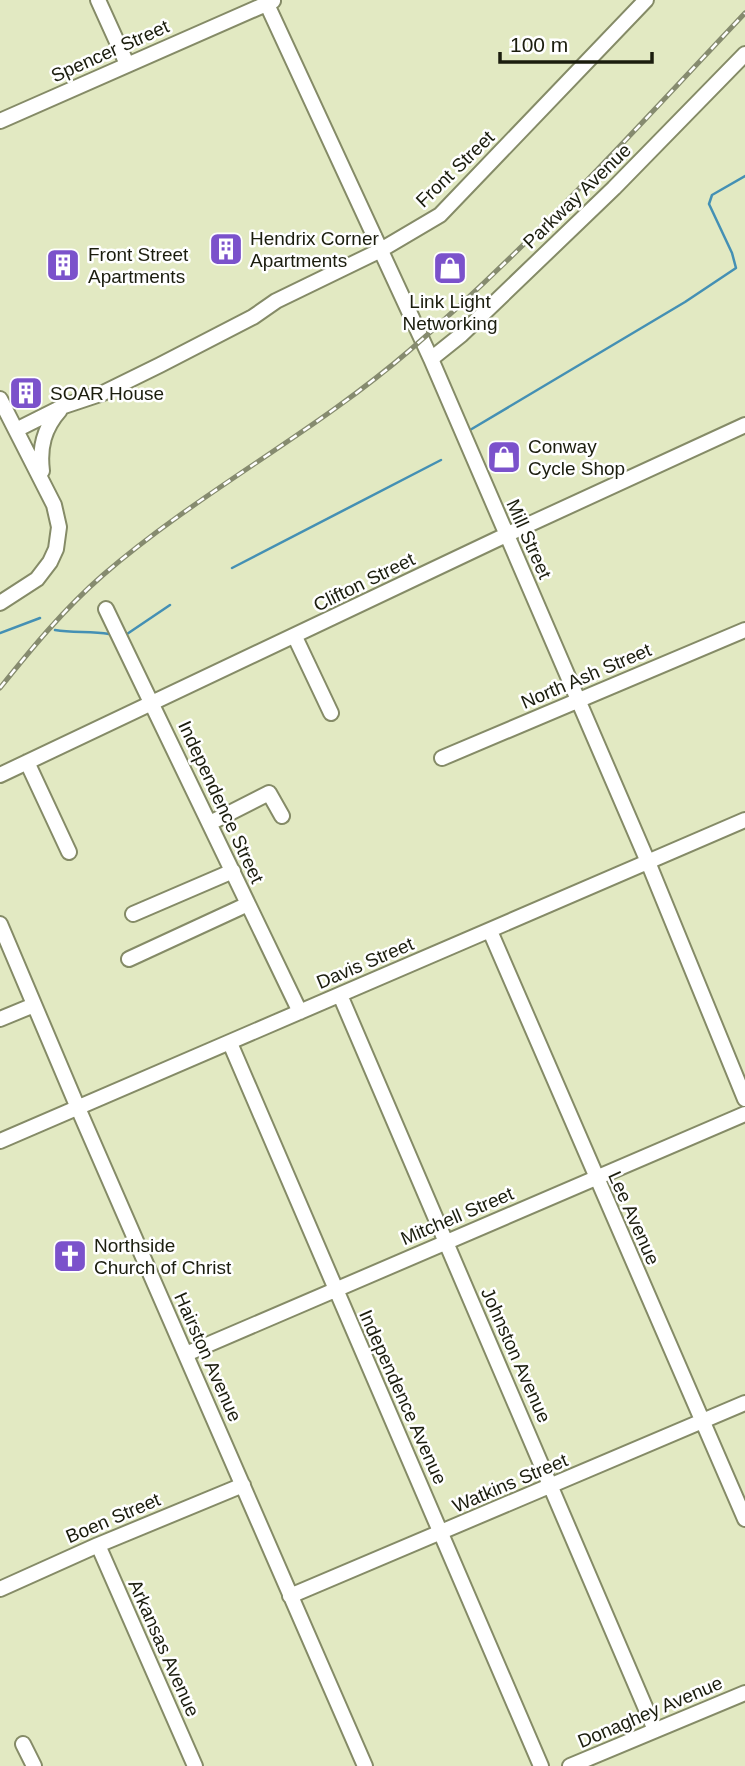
<svg xmlns="http://www.w3.org/2000/svg" width="745" height="1766" font-family="Arial,sans-serif">
  <rect width="100%" height="100%" fill="#e2e9c2"/>
  <g fill="none" stroke-linecap="round" stroke-linejoin="round">
    <path stroke="#4490b4" stroke-width="2.5" d="M470,430L685,302L736,268L732,253L709,204L712,195L745,176
      M232,568L441,460
      M55,630C73,633 91,631 109,634
      M0,633L40,618
      M127,634L170,605"/>
    <g stroke="#858b67" stroke-width="18">
      <path id="minor" d="M98,0L127,64
        M265,0L431,359L648,862L745,1099
        M0,121L273,1
        M431,359L461,335L614,188L745,54
        M0,399L54,505L59,527L56,549L50,562L37,579L0,603
        M16,430L64,406L103,393L160,365L253,317L276,301L379,251L440,215L646,0
        M42,471C39,447 44,428 60,410
        M106,609L300,1012
        M295,637L331,713
        M442,758L745,630
        M27,762L69,852
        M0,775L506,535L745,425
        M210,823L269,793L282,816
        M133,914L233,871
        M0,924L78,1108L365,1766
        M490,931L745,1519
        M129,959L248,904
        M340,995L655,1730
        M0,1019L34,1005
        M230,1043L541,1766
        M0,1141L745,820
        M186,1354L745,1114
        M98,1545L195,1766
        M0,1589L98,1545L243,1485
        M290,1596L745,1403
        M23,1744L34,1766
        M570,1766L745,1693"/>
    </g>
    <use href="#minor" stroke="#fff" stroke-width="14"/>
    <g stroke="#868b6f" stroke-width="5">
      <path id="rail" d="M0,688C32,648 64,609 103,575C199,492 314,433 410,350C530,246 636,129 745,13"/>
    </g>
    <use href="#rail" stroke="#fff" stroke-width="2.5" stroke-dasharray="8" stroke-linecap="butt"/>
  </g>
  <defs>
    <g id="building-square" transform="scale(1.75)"><rect x="-9" y="-9" width="18" height="18" rx="4" fill="#7b52cb" stroke="#fff"/><path d="M-4-6H4V6H1V3H-1V6H-4ZM-2.5-4.3h1.7v1.8h-1.7ZM.8-4.3h1.7v1.8H.8ZM-2.5-1h1.7V.8h-1.7ZM.8-1h1.7V.8H.8Z" fill="#fff"/></g>
    <g id="shop-square" transform="scale(1.75)"><rect x="-9" y="-9" width="18" height="18" rx="4" fill="#7b52cb" stroke="#fff"/><path d="M-5-2.5h2.3a2.7 3.5 0 0 1 5.4 0H5L5.5 6h-11ZM-1.5-2.5h3a1.5 2.3 0 0 0-3 0Z" fill="#fff"/></g>
    <g id="church-square" transform="scale(1.75)"><rect x="-9" y="-9" width="18" height="18" rx="4" fill="#7b52cb" stroke="#fff"/><path d="M-1.2-6h2.4v3.5h3.3v2.4h-3.3V6h-2.4V-.1h-3.3v-2.4h3.3Z" fill="#fff"/></g>
  </defs>
  <g fill-rule="evenodd">
    <use href="#building-square" x="226" y="249"/>
    <use href="#building-square" x="63" y="265"/>
    <use href="#shop-square" x="450" y="268"/>
    <use href="#building-square" x="26" y="393"/>
    <use href="#shop-square" x="504" y="457"/>
    <use href="#church-square" x="70" y="1256"/>
  </g>
  <g text-anchor="middle" dominant-baseline="central" stroke-width="5" stroke-linejoin="round" paint-order="stroke">
    <g font-size="19" fill="#1b1d0e" stroke="#fff">
      <text transform="translate(110 51) rotate(-24)">Spencer Street</text>
      <text transform="translate(455 169) rotate(-44)">Front Street</text>
      <text transform="translate(577 196) rotate(-44)">Parkway Avenue</text>
      <text transform="translate(529 539) rotate(66)">Mill Street</text>
      <text transform="translate(364 582) rotate(-26)">Clifton Street</text>
      <text transform="translate(586 676) rotate(-23)">North Ash Street</text>
      <text transform="translate(221 802) rotate(65)">Independence Street</text>
      <text transform="translate(365 963) rotate(-23)">Davis Street</text>
      <text transform="translate(457 1216) rotate(-23)">Mitchell Street</text>
      <text transform="translate(634 1218) rotate(66)">Lee Avenue</text>
      <text transform="translate(516 1355) rotate(66)">Johnston Avenue</text>
      <text transform="translate(208 1357) rotate(66)">Hairston Avenue</text>
      <text transform="translate(403 1397) rotate(66)">Independence Avenue</text>
      <text transform="translate(510 1483) rotate(-23)">Watkins Street</text>
      <text transform="translate(113 1518) rotate(-23)">Boen Street</text>
      <text transform="translate(164 1648) rotate(66)">Arkansas Avenue</text>
      <text transform="translate(650 1712) rotate(-23)">Donaghey Avenue</text>
    </g>
    <g font-size="19" fill="#1b1d0e" stroke="#fff" text-anchor="start">
      <text x="250" y="238">Hendrix Corner<tspan x="250" dy="22">Apartments</tspan></text>
      <text x="88" y="254">Front Street<tspan x="88" dy="22">Apartments</tspan></text>
      <text x="450" y="301" text-anchor="middle">Link Light<tspan x="450" dy="22">Networking</tspan></text>
      <text x="50" y="393">SOAR House</text>
      <text x="528" y="446">Conway<tspan x="528" dy="22">Cycle Shop</tspan></text>
      <text x="94" y="1245">Northside<tspan x="94" dy="22">Church of Christ</tspan></text>
    </g>
  </g>
  <path d="M500 52v10h152v-10" fill="none" stroke="#1b1d0e" stroke-width="3.5"/>
  <text x="510" y="52" font-size="21" fill="#1b1d0e" stroke="#ffffff" stroke-width="5" paint-order="stroke">100 m</text>
</svg>
